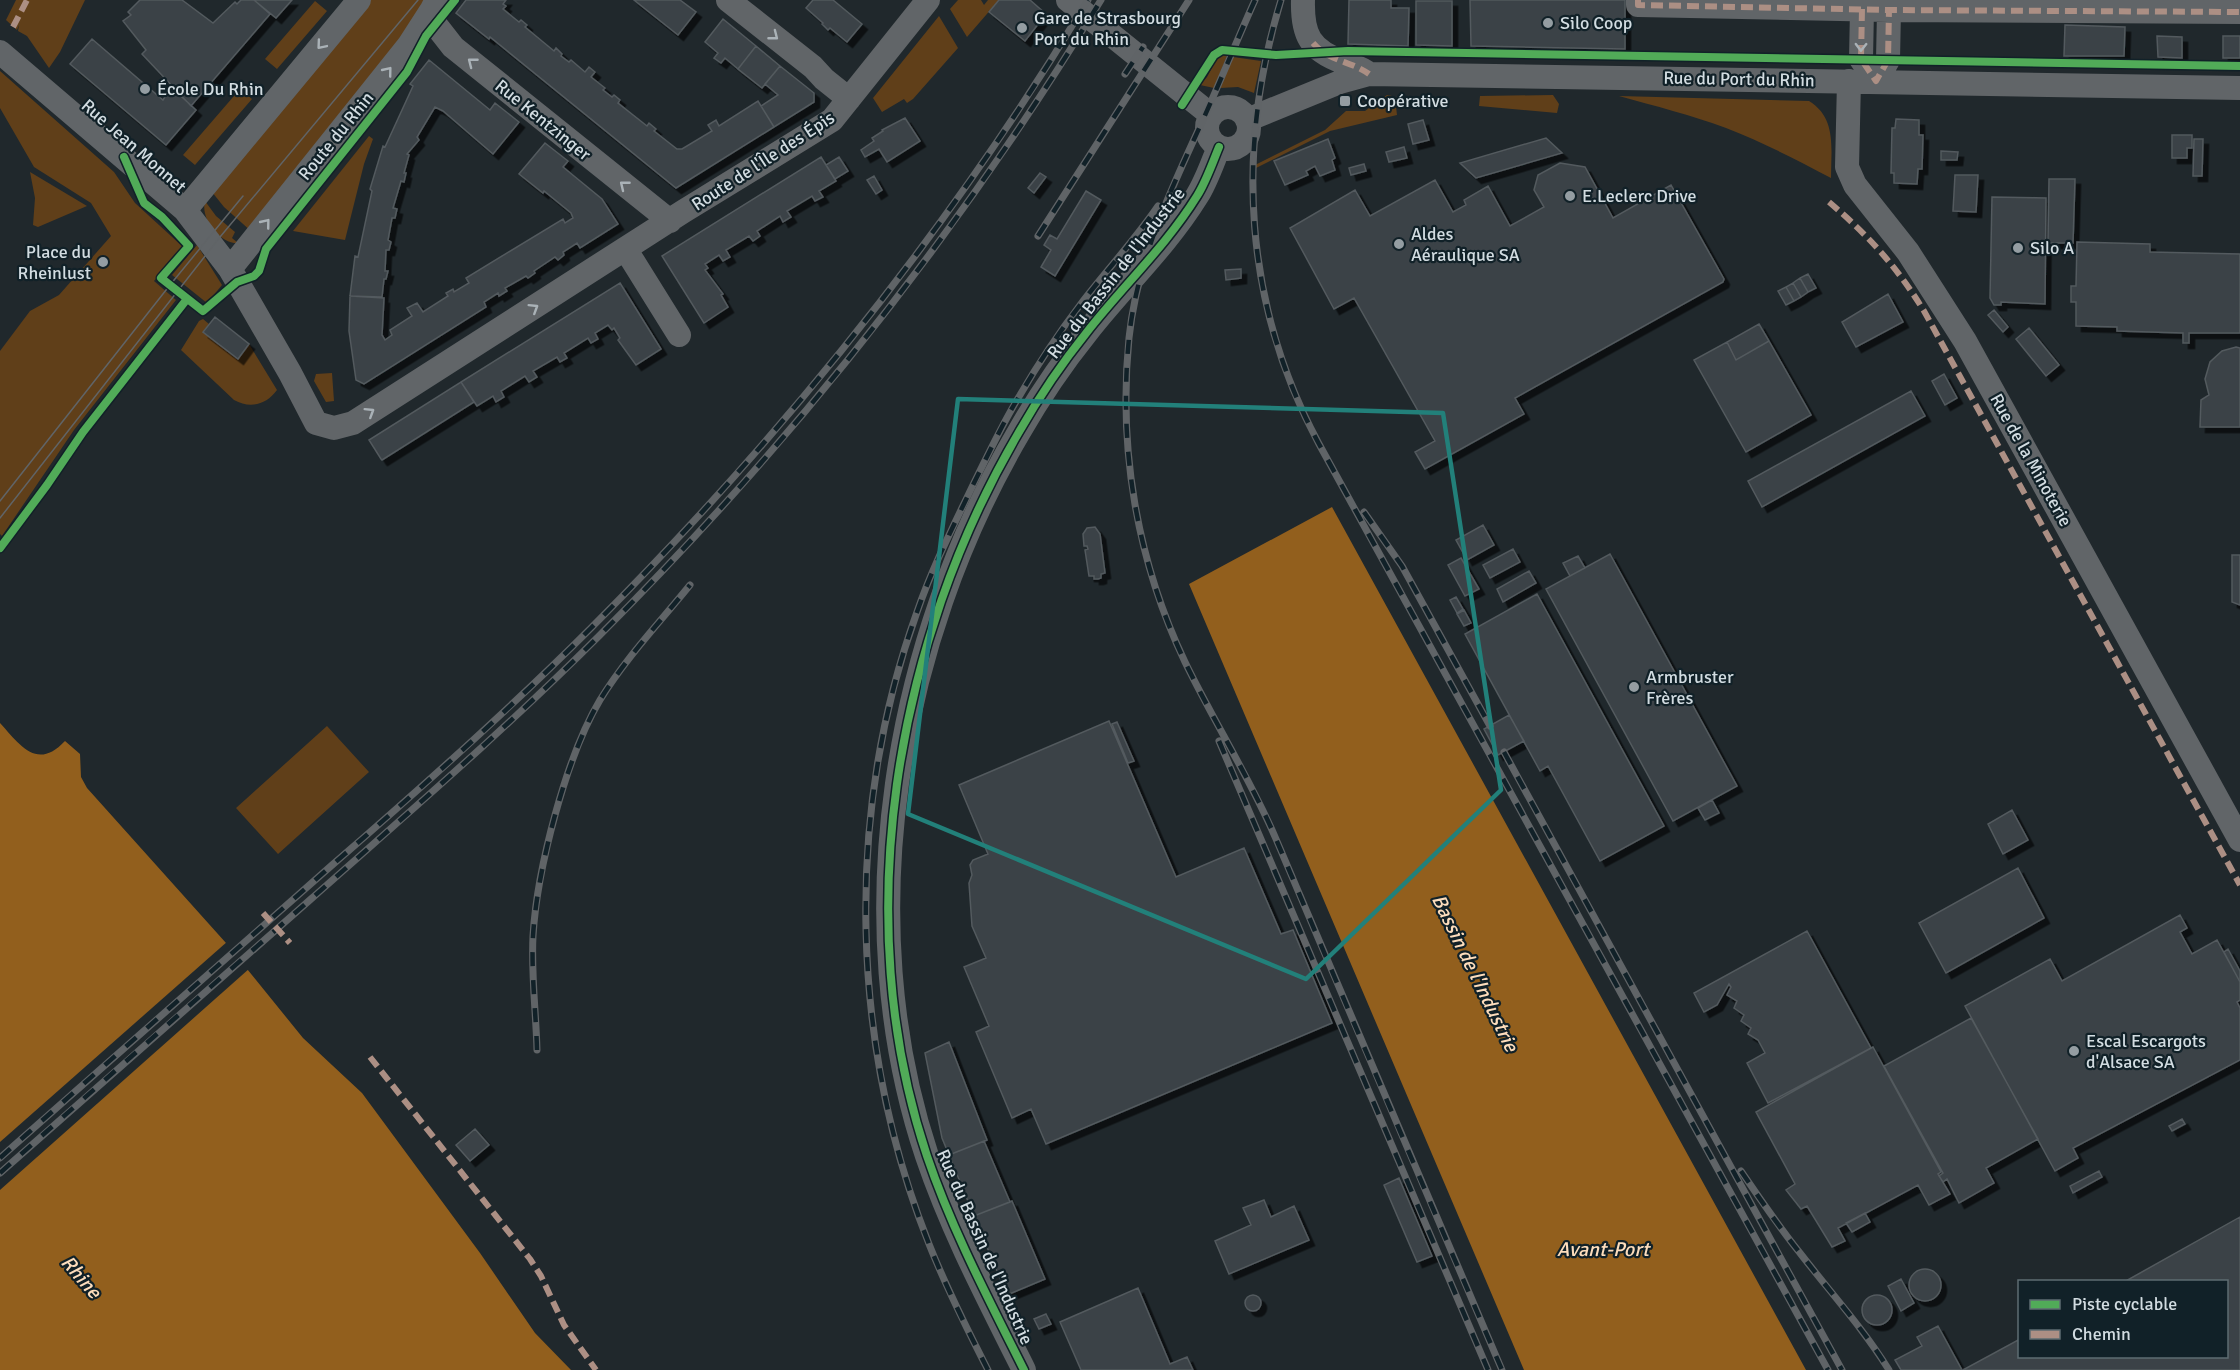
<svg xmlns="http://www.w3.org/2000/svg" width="2240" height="1370" font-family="Signika,sans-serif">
  <defs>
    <filter id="shadow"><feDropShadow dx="5.5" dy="5.5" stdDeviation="0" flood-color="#0009"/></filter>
  </defs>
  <rect width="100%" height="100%" fill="#20282c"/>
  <path fill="#603f19" d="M16,0H85L60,52L49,68L27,36L18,31L19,25L17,30L6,20Z
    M365,0H432L252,232L224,207L212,192Z
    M958,0H981L984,5L988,0H999L967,37L950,9Z
    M315,1L327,11L277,69L265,59Z
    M939,16L958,48L913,99L907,103L904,99L882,112L873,98Z
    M1224,55L1227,56L1214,88L1200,85L1207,77L1218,56Z
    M1233,57L1261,61L1254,93L1238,87L1220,88Z
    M0,71L114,172L135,203L183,247L154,281L176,300L74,430L2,536L0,534V351L30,311L59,295L111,236L91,203L34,167L0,108Z
    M240,89L252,99L195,165L183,155Z
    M1387,95L1392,96L1395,98L1397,115L1330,131L1256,168L1255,165L1325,130L1346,111H1365Z
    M1553,95L1559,104L1557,113L1479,106L1480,96Z
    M1619,96L1809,101C1837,118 1831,149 1831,178C1797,160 1762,142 1726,128C1691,115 1655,106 1619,96Z
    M369,136L373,139L364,164L345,240L293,231Z
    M30,172L87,206L38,227L33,225L35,198Z
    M205,201L216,216L235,232L232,238L238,243C220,244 200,219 205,201Z
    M197,245L222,285L207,303L172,275Z
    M203,319L209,324L203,332L237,359L249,344L277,390C266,405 250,409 234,400L181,350L199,321Z
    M332,373L334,401L326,402L314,381L316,374Z
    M327,726L369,772L278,854L236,808Z"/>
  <path fill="#925f1d" d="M1332,507L1806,1370H1524L1189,584Z
    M0,723C20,745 37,771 65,741L80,754L81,777L87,788L226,943L303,1038L362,1093L480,1253L535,1333L571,1370H0Z"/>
  <path fill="#20282c" d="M228,941L250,968L0,1190V1142Z"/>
  <path fill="#3b4246" stroke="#535a5e" stroke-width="1.5" filter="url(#shadow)" d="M140,0H182L213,23L235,2L237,4L241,0H254L270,14L191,106L142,54L146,50L123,21L131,15L128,12Z
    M254,0H292L276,18Z
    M466,0H506L503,4L506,6L503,9L519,22L521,20L527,25L525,27L554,51L556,48L562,54L561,56L569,62L571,60L585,72L589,67L595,72L591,77L605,88L603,90L612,97L614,95L620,100L618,103L647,126L649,123L656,129L654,131L677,149H682L712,131L708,125L716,120L719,126L758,101L774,127L676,188L490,37L489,39L456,13Z
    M634,0H680L696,12L678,35Z
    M813,0H833L862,24L847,42L830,28L828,30L822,24L823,23L806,8Z
    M999,0H1030L1046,14L1025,41L989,12Z
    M1349,0H1391V8H1409L1408,46L1348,44Z
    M1470,0H1625V49L1471,46Z
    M1416,1H1452V46L1416,45Z
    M723,19L756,46L738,69L725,58L721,63L714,58L718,53L705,42Z
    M2065,25L2125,27L2124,56H2064Z
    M2157,36L2182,37V58L2158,57Z
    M2223,36H2240V58H2223Z
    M92,39L163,100L171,87L196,110L166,145L70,64Z
    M756,46L780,66L762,88L738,69Z
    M429,60L490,110L495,103L519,122L493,154L443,111L435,107L417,137L419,140L407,154L409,155L404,173H406L404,182L401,181L393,208L397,209L395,218H392L388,240L391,242L389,250H386L385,271H388L386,279H384L382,297L350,296L355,256L358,257L372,191L370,189L383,146L385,147L413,86L410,84Z
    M780,66L814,93V102L774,127L761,106L778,95L765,84Z
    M905,118L920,141L887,162L879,149L865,157L861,150L874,141L872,138L883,131L882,130Z
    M1896,119L1919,120V135H1923L1922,169H1918L1917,184L1894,183V173H1891L1892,128H1895Z
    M1423,120L1429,140L1413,144L1408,124Z
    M2172,135H2192V148H2187V158H2172Z
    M1546,138L1562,153L1476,178L1460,163Z
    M1328,139L1335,158L1332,160L1335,170L1320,176L1315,166L1306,171L1308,175L1285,185L1274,161Z
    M2194,139H2203L2202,176H2193Z
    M545,143L568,161L563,167L602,199L618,224L580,248L577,243L563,252L564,255L558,260L555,257L534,271L535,273L528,278L526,276L505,288L507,291L499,296L498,293L484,302L486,307L364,384L356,380L349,331L350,296L384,298L382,335L385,340L392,335L390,330L412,316L407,308L417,303L423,312L448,296L446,293L453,289L454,292L469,283L466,278L563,219L565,223L573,218L571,213L544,191L543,193L519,174Z
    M1404,147L1407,158L1389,162L1386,152Z
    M1941,151L1958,152L1957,160H1941Z
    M821,157L836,181L819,191L823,197L815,201L812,196L787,211L791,217L783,222L780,216L757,231L760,236L753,241L749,236L726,250L730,257L723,261L719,255L705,264L708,268L705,270L723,294L721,295L728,307L704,323L662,256Z
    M839,157L848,171L835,179L826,165Z
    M1560,163L1585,167L1613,218L1671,185L1724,279L1723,282L1515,398L1524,414L1425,469L1415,452L1435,441L1354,298L1334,309L1290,228L1355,190L1370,216L1435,180L1453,212L1466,205L1464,200L1488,186L1510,226L1544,207L1534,190L1538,175Z
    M1364,164L1366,171L1351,175L1349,168Z
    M1040,173L1046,177L1034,193L1028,188Z
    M1955,175H1978L1976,212L1953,211Z
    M874,176L882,190L876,194L867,180Z
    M2049,179H2075L2073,243H2048Z
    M1086,191L1101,200L1055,276L1041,267L1051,250L1044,245L1050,235L1057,239Z
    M1992,197L2046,198L2045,304L2001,302V305H1994L1990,298Z
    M2077,242L2150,244V252L2240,254V333H2189V343H2183V333L2117,331V327L2076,326V302H2071V286H2076Z
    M1241,269V278L1226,280L1225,270Z
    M1808,274L1816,288L1808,292L1800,278Z
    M1800,278L1808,292L1801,297L1793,283Z
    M620,283L661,349L636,365L618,340L620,338L614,328L612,330L608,325L595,333L598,339L591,343L588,338L564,353L567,358L560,362L557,357L533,371L537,377L529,382L525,376L501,391L504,397L496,402L493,396L477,406L461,382Z
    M1793,283L1801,297L1794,301L1786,287Z
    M1786,287L1794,301L1786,305L1778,291Z
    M1888,294L1903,322L1856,347L1842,322Z
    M1994,310L2008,327L2003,332L1988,315Z
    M215,317L249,344L238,359L203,332Z
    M1759,324L1769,341L1736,360L1727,342Z
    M2029,328L2059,365L2046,376L2016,339Z
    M1769,341L1811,415L1746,452L1694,360L1727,342L1736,360Z
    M2236,347L2240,348V427H2200L2201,400L2209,395L2205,379L2210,362L2222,351Z
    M1944,374L1957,398L1945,405L1932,381Z
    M461,382L474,402L382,460L381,459L369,440Z
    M1911,391L1925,416L1762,507L1748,481Z
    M1483,525L1494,545L1467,560L1456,540Z
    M1095,527L1100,534L1105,573L1101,574V578L1098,579H1094V576H1089L1085,550L1088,549L1087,546H1084L1083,534L1087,528Z
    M1513,549L1520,562L1490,578L1483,565Z
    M1610,554L1737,786L1673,821L1546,589Z
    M2232,555H2240V605L2232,602Z
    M1578,556L1585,568L1570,576L1563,563Z
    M1461,558L1479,589L1465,596L1448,565Z
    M1529,571L1536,583L1503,602L1497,589Z
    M1537,594L1664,826L1600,861L1548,766L1540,771L1465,634Z
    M1456,597L1463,609L1457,613L1450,600Z
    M1464,610L1471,623L1464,626L1457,614Z
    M1509,715L1524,741L1498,755L1484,729Z
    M1109,721L1176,877L1244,848L1281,934L1293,930L1332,1023L1046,1144L1031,1109L1012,1118L976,1032L989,1026L964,967L986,958L972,926L969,883L972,875L970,865L973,860L988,854L959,785Z
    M1117,722L1134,761L1128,763L1112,724Z
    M1712,800L1719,813L1705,820L1698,808Z
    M2012,810L2028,840L2003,854L1988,824Z
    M2018,868L2044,918L1946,973L1919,923Z
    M2180,915L2187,928L2180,932L2192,954L2217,940L2240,982V1000L2237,1002L2240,1008V1060L2073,1148L2078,1158L2055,1171L1965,1006L2050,959L2062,981Z
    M1807,931L1871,1048L1768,1103L1747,1063L1765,1053L1758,1040L1748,1034L1751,1028L1741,1021L1744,1015L1734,1008L1737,1001L1727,995L1731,987L1729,984L1717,1005L1704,1012L1694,993Z
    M2228,949L2240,971V982L2224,952Z
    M1971,1018L2038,1139L1986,1168L1994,1183L1959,1203L1947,1179L1943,1182L1939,1176L1943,1173L1884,1066Z
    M949,1042L987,1140L949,1155L942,1138L925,1053Z
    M1873,1047L1941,1172L1938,1174L1950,1194L1929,1205L1918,1185L1838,1228L1845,1241L1832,1247L1807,1206L1801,1209L1786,1190L1795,1184L1756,1112Z
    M2182,1119L2185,1124L2172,1131L2169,1126Z
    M475,1129L489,1145L470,1161L456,1145Z
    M984,1141L1010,1202L974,1216L949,1155Z
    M2099,1171L2102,1177L2073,1193L2070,1186Z
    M1399,1178L1432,1256L1417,1262L1384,1185Z
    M1264,1200L1271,1217L1294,1206L1309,1240L1229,1274L1215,1241L1251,1225L1243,1208Z
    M1012,1201L1045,1279L1007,1295L974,1216Z
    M1865,1213L1870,1222L1852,1232L1846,1223Z
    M2240,1217V1370H1963L2020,1339V1356H2226V1282H2124Z
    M1909 1285a16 16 0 1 1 32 0a16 16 0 1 1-32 0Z
    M1901,1279L1914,1303L1901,1311L1888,1286Z
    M1138,1288L1170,1364L1187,1357L1193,1370H1081L1060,1322Z
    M1245 1303a8 8 0 1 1 16 0a8 8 0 1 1-16 0Z
    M1862 1310a15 15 0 1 1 30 0a15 15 0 1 1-30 0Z
    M1046,1314L1051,1324L1039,1329L1034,1319Z
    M1938,1326L1962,1370H1901L1895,1360L1922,1346L1917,1337Z"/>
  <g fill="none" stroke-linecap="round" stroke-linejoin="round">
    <path stroke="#616568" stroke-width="24" d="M728,0L813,67L824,79L849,99
      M1068,0L1211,115
      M1303,0C1302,35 1310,50 1343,62C1353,66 1361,67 1369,74
      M1638,0V5L1889,10L2240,12
      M433,7L435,24L453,47L670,221
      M1862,9L1861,59L1876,81L1888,60L1889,10
      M0,52L185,210L230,269L290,373L316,423L334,428L353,423L684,211L832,120L928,0
      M1849,81L1847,167L1855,185L1908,252L1965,341L2240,840
      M1207 128a21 21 0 1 1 42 0a21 21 0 1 1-42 0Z
      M1247,120L1340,82L1369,74L2240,88
      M185,210L359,0
      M626,250L679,335
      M230,269L409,45L438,0
      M1024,1370C989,1300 952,1230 927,1156C848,920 895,643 1019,432C1039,397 1062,363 1087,332C1123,286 1166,246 1197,196C1206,182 1212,164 1219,147"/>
    <path stroke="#606467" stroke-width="1.5" d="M0,501L170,285L243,196
      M0,518L220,237L418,0"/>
    <g stroke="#606467" stroke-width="7">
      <path id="rail" d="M1255,0C1237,40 1220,82 1202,122C1170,192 1137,260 1129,338C1118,449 1137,561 1185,662C1214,722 1250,778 1276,839C1351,1016 1426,1193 1502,1370
        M1281,0C1235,151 1244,305 1319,444L1828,1370
        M1125,74L1143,47
        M1038,236L1189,0
        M1364,512L1402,566L1490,726
        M1219,741L1488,1370
        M1504,752L1842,1370
        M537,1050C536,1012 531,974 533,936C537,869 566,757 600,700C625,659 660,622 690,585
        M0,1158C110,1060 221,963 331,866C420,789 508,711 591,628C780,439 950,229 1088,0
        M1741,1171C1760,1199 1779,1227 1800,1253C1830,1292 1863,1328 1889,1370
        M0,1173C103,1081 207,990 311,899C408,813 507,728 599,636C791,444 960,232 1101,0
        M988,1370C967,1329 946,1287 929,1244C850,1045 844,814 917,612C932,568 953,527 973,485C988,455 1002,424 1020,395C1038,364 1058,334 1080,305C1105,272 1134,241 1158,206"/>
    </g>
    <use href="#rail" stroke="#112128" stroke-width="4.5" stroke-dasharray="14" stroke-linecap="butt"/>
    <path stroke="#ac8f84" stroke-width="6" stroke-dasharray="12 6" stroke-linecap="butt" d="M1638,0V5L1889,10L2240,12
      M1862,9L1861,59L1876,81L1888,60L1889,10
      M13,27L27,0
      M1313,43C1328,61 1351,61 1369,74
      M1829,202C1869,236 1897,267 1924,311L2240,885
      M263,913L290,943
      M370,1057L530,1259L541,1276L564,1325L596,1370"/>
    <g stroke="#112128" stroke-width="11">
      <path id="cycleway" d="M1182,105L1214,55L1222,50L1276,55L1348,51L2240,66
        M124,157L144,203L162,217L189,246L161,278L203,311L237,282L254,276L259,271L266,249L407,72L426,36L455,0
        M0,548L47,485L83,432L187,299
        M1024,1370C989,1300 952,1230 927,1156C848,920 895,643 1019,432C1039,397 1062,363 1087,332C1123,286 1166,246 1197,196C1206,182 1212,164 1219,147"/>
    </g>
    <use href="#cycleway" stroke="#51ab58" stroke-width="8"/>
  </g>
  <defs><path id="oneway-chevron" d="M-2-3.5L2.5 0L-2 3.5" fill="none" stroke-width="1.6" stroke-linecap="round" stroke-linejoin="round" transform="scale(1.5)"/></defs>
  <g stroke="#aab2b7">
    <use href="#oneway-chevron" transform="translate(774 36) rotate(38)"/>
    <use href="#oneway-chevron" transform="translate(321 45) rotate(130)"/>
    <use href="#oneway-chevron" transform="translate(1861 47) rotate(91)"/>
    <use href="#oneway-chevron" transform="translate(472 62) rotate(-142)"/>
    <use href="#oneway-chevron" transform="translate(388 71) rotate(-51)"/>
    <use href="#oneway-chevron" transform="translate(624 185) rotate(-141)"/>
    <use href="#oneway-chevron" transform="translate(266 223) rotate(-51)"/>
    <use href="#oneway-chevron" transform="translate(534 308) rotate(-32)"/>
    <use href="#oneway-chevron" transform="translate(370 412) rotate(-32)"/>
  </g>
  <path fill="none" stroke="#22807a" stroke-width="4.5" stroke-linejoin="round" d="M958,399L1443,413L1501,790L1306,979L908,814Z"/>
  <g fill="#949da2" stroke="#112128" stroke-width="2">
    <circle cx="1548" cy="23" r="6"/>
    <circle cx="1022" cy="28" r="6"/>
    <circle cx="145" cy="89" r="6"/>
    <rect x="1339" y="95" width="12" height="12" rx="3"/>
    <circle cx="1570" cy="196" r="6"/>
    <circle cx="1399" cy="244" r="6"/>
    <circle cx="2018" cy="248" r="6"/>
    <circle cx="103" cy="262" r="6"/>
    <circle cx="1634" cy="687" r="6"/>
    <circle cx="2074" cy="1051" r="6"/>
  </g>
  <g text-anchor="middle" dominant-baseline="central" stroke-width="4.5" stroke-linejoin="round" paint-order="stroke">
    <g font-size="18" fill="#d2dce1" stroke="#112128" text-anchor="start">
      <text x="1034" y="18">Gare de Strasbourg<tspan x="1034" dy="21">Port du Rhin</tspan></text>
      <text x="1560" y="23">Silo Coop</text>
      <text x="157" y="89">École Du Rhin</text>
      <text x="1357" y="101">Coopérative</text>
      <text x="1582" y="196">E.Leclerc Drive</text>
      <text x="1411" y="234">Aldes<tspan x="1411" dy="21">Aéraulique SA</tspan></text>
      <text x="2030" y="248">Silo A</text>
      <text x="91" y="252" text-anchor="end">Place du<tspan x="91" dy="21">Rheinlust</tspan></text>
      <text x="1646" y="677">Armbruster<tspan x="1646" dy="21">Frères</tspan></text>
      <text x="2086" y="1041">Escal Escargots<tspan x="2086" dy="21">d'Alsace SA</tspan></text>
    </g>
    <g font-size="18" fill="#d2dce1" stroke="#112128">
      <text transform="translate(1739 79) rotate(1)">Rue du Port du Rhin</text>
      <text transform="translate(543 120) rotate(39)">Rue Kentzinger</text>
      <text transform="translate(336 136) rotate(-51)">Route du Rhin</text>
      <text transform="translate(134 146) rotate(41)">Rue Jean Monnet</text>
      <text transform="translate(763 161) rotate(-33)">Route de l'Île des Épis</text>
      <text transform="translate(1116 273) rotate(-52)">Rue du Bassin de l'Industrie</text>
      <text transform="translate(2031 460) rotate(61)">Rue de la Minoterie</text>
      <text transform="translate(985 1247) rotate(66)">Rue du Bassin de l'Industrie</text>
    </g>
    <g font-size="20" font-style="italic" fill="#fdddbc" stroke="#112128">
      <text transform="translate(1475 973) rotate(64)">Bassin de l'Industrie</text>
      <text x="1603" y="1249">Avant-Port</text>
      <text transform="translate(81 1277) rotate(49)">Rhine</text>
    </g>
  </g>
  <rect x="2018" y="1280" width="210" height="78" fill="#112128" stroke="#5e6c72" stroke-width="1.5"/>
  <rect x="2030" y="1300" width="30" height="9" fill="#51ab58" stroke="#5e6c72" stroke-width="1.5"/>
  <text x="2072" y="1310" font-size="18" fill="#d2dce1">Piste cyclable</text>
  <rect x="2030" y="1330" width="30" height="9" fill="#ac8f84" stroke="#5e6c72" stroke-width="1.5"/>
  <text x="2072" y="1340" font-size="18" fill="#d2dce1">Chemin</text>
</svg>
